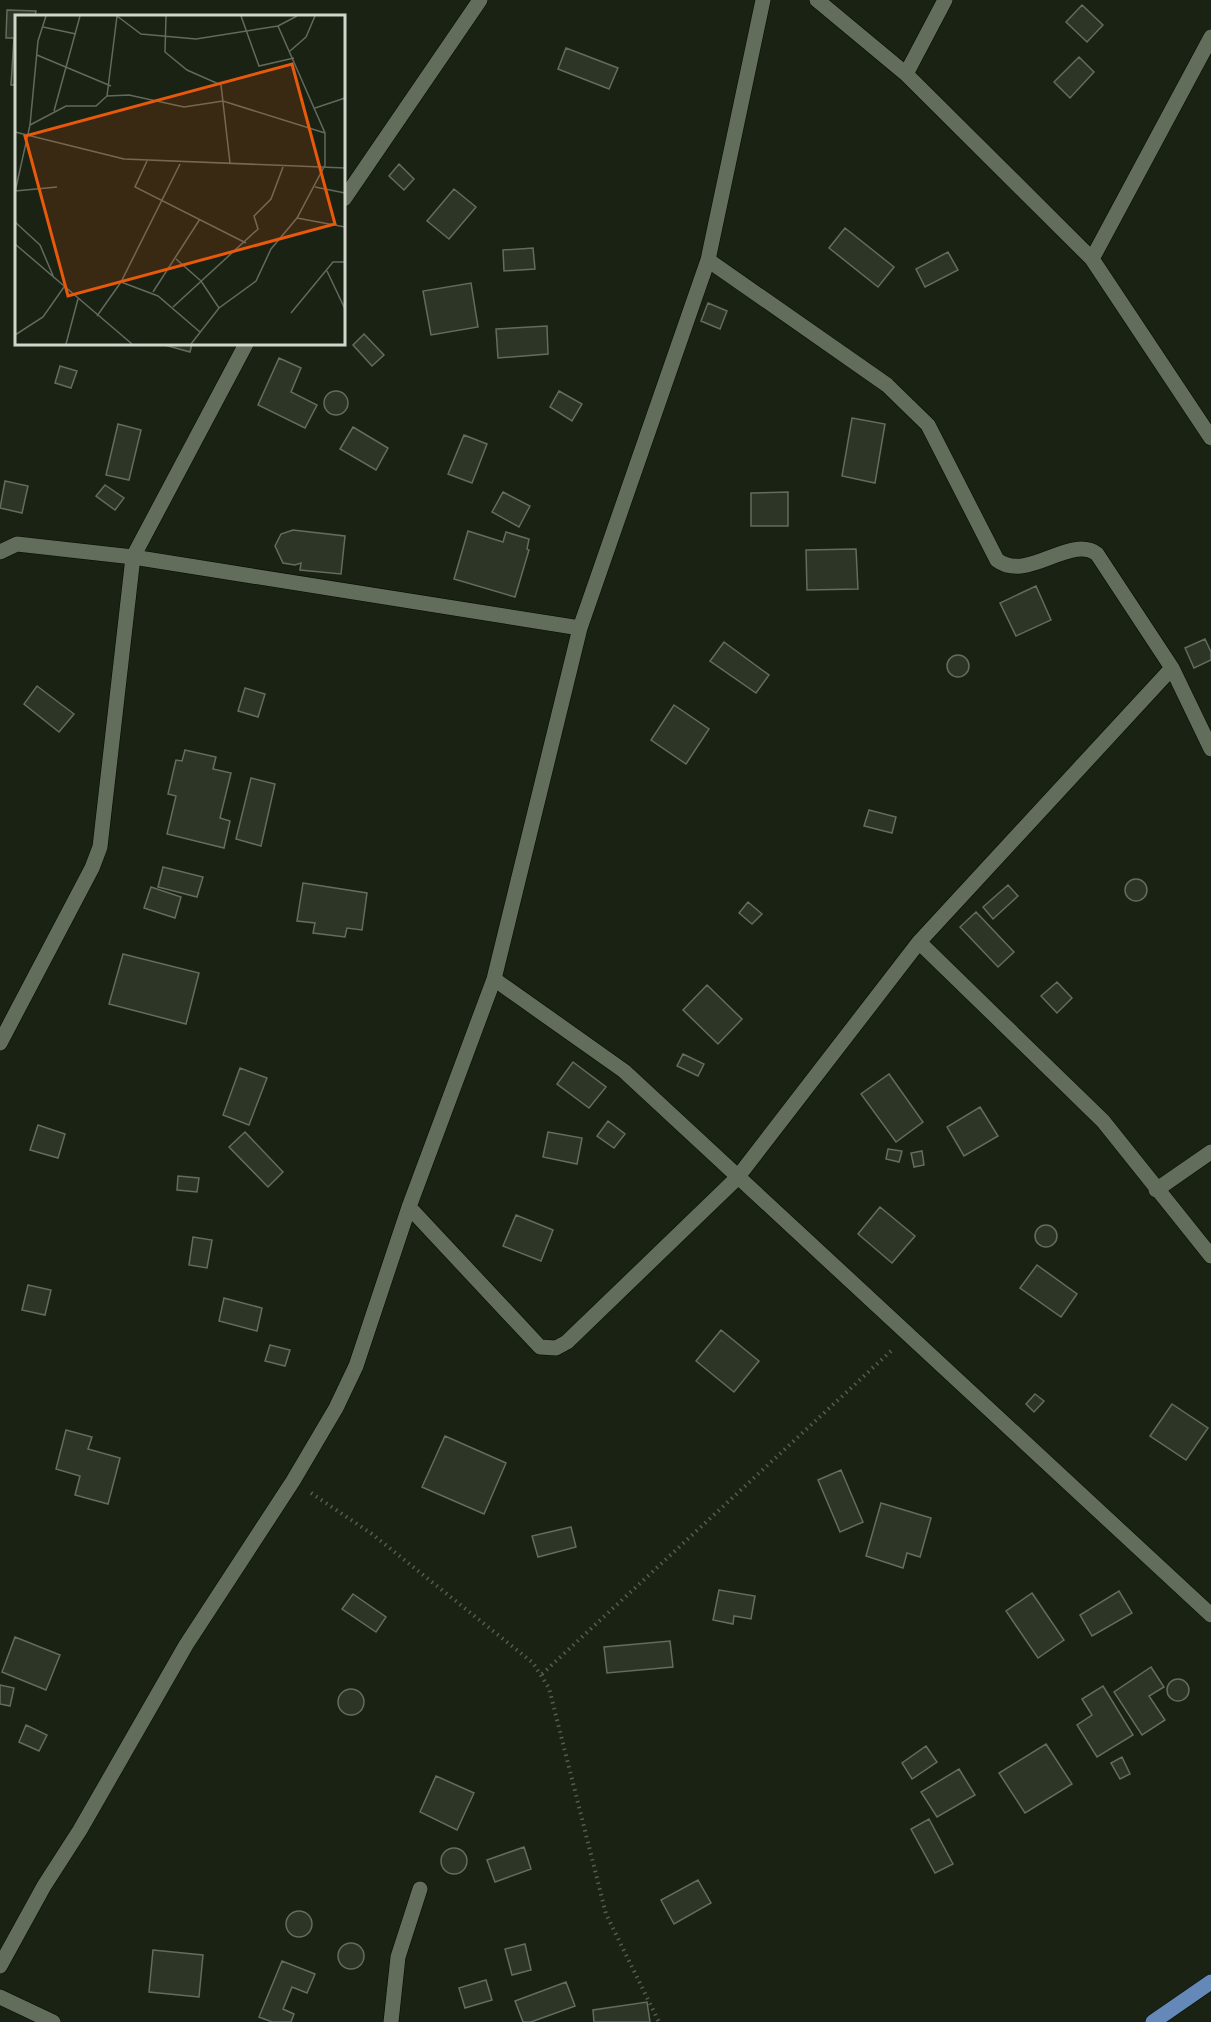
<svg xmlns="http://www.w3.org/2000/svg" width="1211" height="2022" font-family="'Titillium Web',sans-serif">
  <rect width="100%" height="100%" fill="#1a2213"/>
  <path fill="#2d3626" stroke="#636d5c" stroke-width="1.5" d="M1082,5L1103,25L1087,42L1066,22Z
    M7,10L36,11L35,16H16V85H11L14,38H6Z
    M566,48L618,68L609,89L558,69Z
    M1079,57L1094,72L1070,98L1054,82Z
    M399,164L414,179L404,190L389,176Z
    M454,189L476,207L449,239L427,221Z
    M845,228L894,267L878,287L829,248Z
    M533,248L535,269L504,271L503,250Z
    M948,252L958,270L925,287L916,269Z
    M471,283L478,327L431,335L423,291Z
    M708,303L727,311L720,329L701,321Z
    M547,326L548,354L498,358L496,329Z
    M364,334L384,355L372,366L353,345Z
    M161,344H192L190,352Z
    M279,358L301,368L291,392L317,405L305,428L258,405Z
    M60,366L77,371L71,388L55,383Z
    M324 403a12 12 0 1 1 24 0a12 12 0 1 1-24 0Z
    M559,391L582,404L572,421L550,407Z
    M852,418L885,424L875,483L842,476Z
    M118,424L141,430L129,480L106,475Z
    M353,427L388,448L376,470L340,449Z
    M464,435L487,444L472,483L448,474Z
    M5,481L28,486L22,513L0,508Z
    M105,485L124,498L115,510L96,496Z
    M503,492L530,506L519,527L492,512Z
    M788,492V526H751V493Z
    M293,530L345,536L341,574L300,570L301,563L295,565L283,563L275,546L281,534Z
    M468,531L503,542L506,532L529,539L527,549L529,550L515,597L454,579Z
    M856,549L858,589L807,590L806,550Z
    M1036,586L1051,620L1016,636L1000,603Z
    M1205,639L1211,652V660L1194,668L1185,648Z
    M724,642L769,675L756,693L710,661Z
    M947 666a11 11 0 1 1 22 0a11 11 0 1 1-22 0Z
    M37,686L74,714L59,732L24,704Z
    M245,688L265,694L258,717L238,711Z
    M674,705L709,729L686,764L651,740Z
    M185,750L216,757L213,769L231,773L220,818L230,821L224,848L167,834L176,796L168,794L176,760L182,761Z
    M251,778L275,784L261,846L236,839Z
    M869,810L896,817L892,833L864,826Z
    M163,867L203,877L197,897L158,887Z
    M1125 890a11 11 0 1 1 22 0a11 11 0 1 1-22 0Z
    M303,883L367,893L362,930L347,928L345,937L313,933L315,923L297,921Z
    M1008,885L1018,896L993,919L983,907Z
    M151,887L181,897L175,918L144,908Z
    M748,902L762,914L752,924L739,913Z
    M976,912L1014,952L998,967L960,927Z
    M123,954L199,973L186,1024L109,1004Z
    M1057,982L1072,998L1057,1013L1041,996Z
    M707,985L742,1019L718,1044L683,1010Z
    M683,1054L704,1064L698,1076L677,1066Z
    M573,1062L606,1087L589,1108L557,1084Z
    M240,1068L267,1078L249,1125L223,1115Z
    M889,1074L923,1122L896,1142L861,1094Z
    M980,1107L998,1136L964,1156L947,1127Z
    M608,1121L625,1134L614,1148L597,1136Z
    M38,1125L65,1134L58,1158L30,1150Z
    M245,1132L283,1172L268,1187L229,1147Z
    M548,1132L582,1138L577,1164L543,1157Z
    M888,1149L902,1151L899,1162L886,1159Z
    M922,1151L924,1165L914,1167L911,1153Z
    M178,1176L199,1178L197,1192L177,1190Z
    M880,1207L915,1236L892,1263L858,1234Z
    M516,1215L553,1230L541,1261L503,1246Z
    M1035 1236a11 11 0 1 1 22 0a11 11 0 1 1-22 0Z
    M193,1237L212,1240L207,1268L189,1265Z
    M1037,1265L1077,1294L1061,1317L1020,1288Z
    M28,1285L51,1290L45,1315L22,1310Z
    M224,1298L262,1308L257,1331L219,1321Z
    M721,1330L759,1361L734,1392L696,1361Z
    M270,1345L290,1350L285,1366L265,1361Z
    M1035,1394L1044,1401L1034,1412L1026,1404Z
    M1172,1404L1208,1428L1186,1460L1150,1436Z
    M66,1430L92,1437L88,1449L120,1458L108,1504L75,1495L80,1476L56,1469Z
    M445,1436L506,1463L484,1514L422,1487Z
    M841,1470L863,1522L840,1532L818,1480Z
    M881,1503L931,1518L920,1557L907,1553L903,1568L866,1556Z
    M571,1527L576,1547L538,1557L532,1536Z
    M719,1590L755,1596L751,1619L734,1616L733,1624L713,1620Z
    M1119,1591L1132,1613L1092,1636L1080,1615Z
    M1032,1593L1064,1640L1038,1658L1006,1611Z
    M353,1594L386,1617L376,1632L342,1609Z
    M15,1637L60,1655L46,1690L2,1672Z
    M670,1641L673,1667L607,1673L604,1647Z
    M1151,1667L1164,1687L1149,1696L1165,1720L1142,1735L1114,1692Z
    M1167 1690a11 11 0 1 1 22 0a11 11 0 1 1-22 0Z
    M0,1685L14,1688L10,1706L0,1704Z
    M1103,1686L1133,1735L1097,1757L1077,1725L1092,1715L1082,1699Z
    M338 1702a13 13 0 1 1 26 0a13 13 0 1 1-26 0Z
    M26,1725L47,1735L39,1751L19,1742Z
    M1046,1744L1072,1784L1025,1813L999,1773Z
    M926,1746L937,1762L912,1779L902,1763Z
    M1122,1757L1130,1774L1120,1779L1111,1763Z
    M959,1769L975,1795L937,1817L921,1792Z
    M436,1776L474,1793L457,1830L420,1812Z
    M929,1819L953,1864L935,1873L911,1829Z
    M524,1847L531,1869L495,1882L487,1860Z
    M441 1861a13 13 0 1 1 26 0a13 13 0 1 1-26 0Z
    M698,1880L711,1903L674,1924L661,1900Z
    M286 1924a13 13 0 1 1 26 0a13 13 0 1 1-26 0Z
    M338 1956a13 13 0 1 1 26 0a13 13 0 1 1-26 0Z
    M525,1944L531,1970L512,1975L505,1949Z
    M153,1950L203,1955L199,1997L149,1992Z
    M282,1961L315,1974L307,1993L292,1987L283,2009L294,2014L291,2022H272L259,2017Z
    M486,1980L492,2000L465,2008L459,1988Z
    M566,1982L575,2006L531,2022H523L515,2001Z
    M647,2002L650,2022H594L593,2010Z"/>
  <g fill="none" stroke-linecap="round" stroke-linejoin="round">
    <g stroke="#050b02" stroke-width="16">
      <path id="minor" d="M817,0L906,74L1092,259L1211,438
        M906,74L945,0
        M344,199L480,0
        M1092,259L1211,37
        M708,260L887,385L928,425L997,560C1027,583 1070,534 1097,554L1172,668L1211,749
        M0,552L17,544L133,557L580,628
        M919,942L1103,1121L1211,1256
        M494,979L624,1071L1211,1615
        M0,1043L92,868L100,847L133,557L246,344
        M1156,1190L1211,1152
        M409,1207L540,1347L556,1348L567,1342L737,1178L919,942L1172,668
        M0,1966L44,1886L80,1830L186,1645L293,1481L336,1408L356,1366L409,1207L494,979L580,628L708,260L763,0
        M0,1997L53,2022
        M391,2022L398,1957L420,1889"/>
    </g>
    <g stroke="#050b02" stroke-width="16">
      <path id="major" d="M1153,2022L1211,1982"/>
    </g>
    <path stroke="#565d50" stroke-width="4" stroke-dasharray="1.5 4.5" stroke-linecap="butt" d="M311,1493L372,1534L533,1663L549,1688L606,1914L659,2022
      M542,1674L891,1351"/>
    <use href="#minor" stroke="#636d5b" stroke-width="15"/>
    <use href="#major" stroke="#6488b7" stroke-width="15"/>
  </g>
  <g transform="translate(15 15)">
    <rect width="330" height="330" fill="#1a2213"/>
    <path fill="none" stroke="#636a5d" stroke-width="1.5" d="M102,1L126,19L181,24L263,11L282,1M151,1L150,37L172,55L206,70L215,148M226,1L244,51L279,43M28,12L61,19M275,36L291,22L300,1M22,40L96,71M92,81L114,80L169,92L208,86L310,118M300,93L330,83M39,96L65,1M15,110L51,91H81L92,81L102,1M0,117L109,144L330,153M132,146L120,172L231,228M300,172L330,178M0,176L42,172M0,177L15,110L23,26L31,1M282,203L330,212M0,207L25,230L39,263M0,229L117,329M161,244L186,266L204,293M312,256L330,294M106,267L143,281L185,317M138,277L185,204M158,292L243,214L239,201L256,184L268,152M276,298L318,247H330M82,301L106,267L165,149M0,320L28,302L49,272M51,329L63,284M176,329L204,293L241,266L256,234L282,203L310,150V118L263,11"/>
    <path fill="#e8590c" fill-opacity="0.15" stroke="#e8590c" stroke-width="3" d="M277,49L320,209L53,281L10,121Z"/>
    <rect width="330" height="330" fill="none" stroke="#d0d6cc" stroke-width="3"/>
  </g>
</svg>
